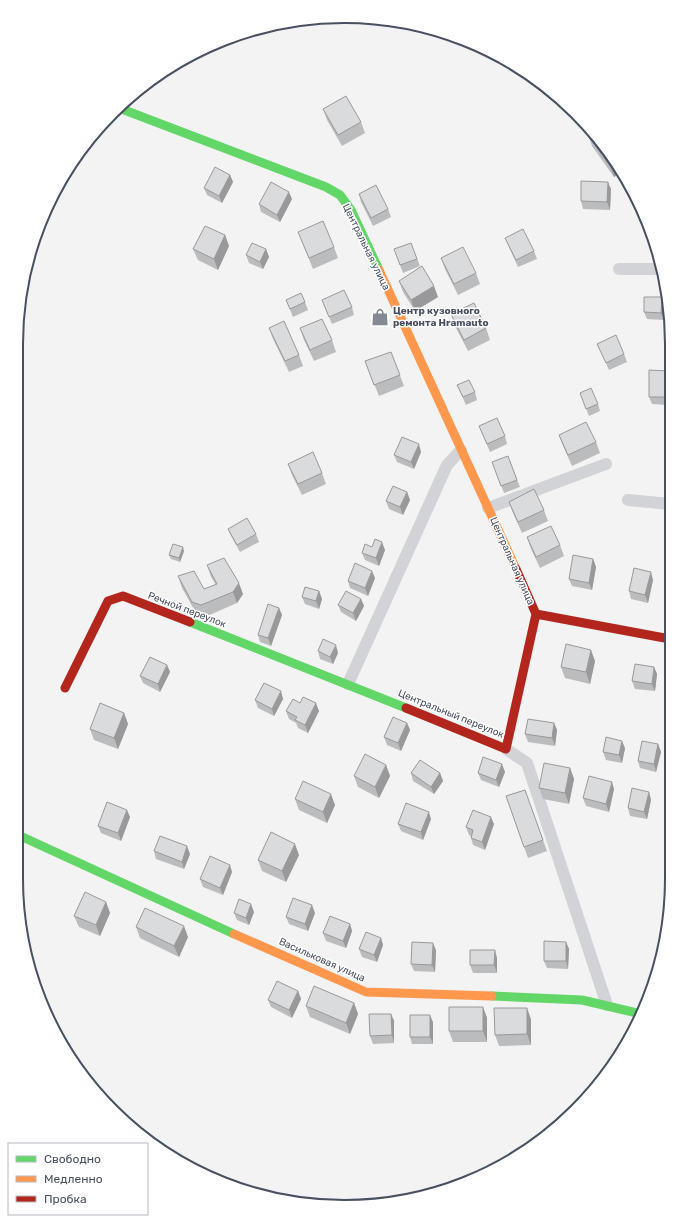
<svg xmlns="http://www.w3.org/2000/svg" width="688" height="1223" font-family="Rubik,sans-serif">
  <rect width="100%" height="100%" fill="#f3f3f3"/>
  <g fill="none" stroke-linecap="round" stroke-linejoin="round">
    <path stroke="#d1d3d6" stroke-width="12" d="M619,269H662
      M628,500L670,504
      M488,508L606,464
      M348,684L447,465L461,450
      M506,749L527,763L607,1005"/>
    <path stroke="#63d668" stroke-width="9" d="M119,108L326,187L340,195L351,210L379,270
      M190,622L406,708
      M16,834L234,934
      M492,996L582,1000L641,1014"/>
    <path stroke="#ff974d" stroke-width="9" d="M379,270L516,569
      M234,934L366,992L492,996"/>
    <path stroke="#b3261e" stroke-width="9" d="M516,569L536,614L670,639
      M65,688L108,601L123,596L190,622
      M406,708L506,749L536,614"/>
  </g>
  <path fill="#bbbcbe" d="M323,109L361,122L365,133L342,146L327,120Z
    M588,135L617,162L622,172L614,177L592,146Z
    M230,175L233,182L222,203L207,195L204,188Z
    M611,189L610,210L583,209L581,201Z
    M359,194L388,209L391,217L373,226L361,202Z
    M292,199L280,222L261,212L259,204Z
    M298,232L334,247L338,258L313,269Z
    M225,235L229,246L218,270L198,260L193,249Z
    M505,238L534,251L537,259L518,267L508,245Z
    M411,243L420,266L403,273L394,249Z
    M266,249L269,257L263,269L249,263L246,255Z
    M441,258L476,273L480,284L458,295L445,269Z
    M399,281L438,297L415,311L403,292Z
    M662,297L665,305L664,320L647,319L644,312Z
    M286,300L305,302L308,310L293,317Z
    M322,300L352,307L354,315L332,324Z
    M451,314L486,328L490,340L468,351L455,326Z
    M269,328L299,355L303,366L289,372L273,339Z
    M300,328L332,340L336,352L314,361L304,340Z
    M597,344L624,354L627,362L609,370Z
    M391,352L404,386L379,396L365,361Z
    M669,371V405L652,404L649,397Z
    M457,385L475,392L477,400L466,405Z
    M580,393L598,404L600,411L589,416Z
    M479,426L505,436L507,444L490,452Z
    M559,435L596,442L600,453L572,466L563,446Z
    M421,452L414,469L397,462L394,455Z
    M508,456L520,487L504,493L492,462Z
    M288,464L322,473L326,484L302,495L292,475Z
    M407,492L410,500L403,515L389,509L386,501Z
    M509,502L544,510L548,521L522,533L513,513Z
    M228,529L256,534L259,542L240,552L231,536Z
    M527,537L560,545L564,556L540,568L531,549Z
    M372,547L385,550L379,566L365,560L362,553Z
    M184,551L180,562L171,559L169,555Z
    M593,559L596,567L592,590L572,586L569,579Z
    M207,565L243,594L237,603L205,617L196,613L182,588L178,576L204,589L216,585L211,577Z
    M375,578L368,596L350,588L348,581Z
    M653,580L648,603L631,599L629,591Z
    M319,591L322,599L319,609L305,604L302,597Z
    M361,599L364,606L356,621L341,612L338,605Z
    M279,608L282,615L271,646L260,642L258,635Z
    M318,651L338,653L333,664L320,659Z
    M595,661L590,684L565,678L561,667Z
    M167,665L170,672L160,692L143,683L140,676Z
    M654,667L657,674L655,691L635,689L632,681Z
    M283,699L274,716L258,708L255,700Z
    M300,703L319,711L308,733L298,728L296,723L289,719L286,711Z
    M124,713L128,724L118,749L94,740L90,729Z
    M407,723L410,730L401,751L387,745L384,737Z
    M554,723L557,730L555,746L528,742L525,734Z
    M658,744L661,752L656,772L640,768L638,761Z
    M625,748L622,763L606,760L603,752Z
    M386,765L390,776L379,798L358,787L354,776Z
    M570,768L574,779L569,804L543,799L539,788Z
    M505,772L499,787L481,780L478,773Z
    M411,773H440L443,781L434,794L413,781Z
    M614,789L609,812L586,806L583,798Z
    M525,790L547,851L528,858L506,796Z
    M649,792L651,800L647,819L630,816L628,808Z
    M295,799L335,805L327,823L299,810Z
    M130,817L121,841L101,833L98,826Z
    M431,819L423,840L401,831L398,824Z
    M494,824L485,850L473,845L471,838V836L469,835L466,827Z
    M154,851L190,854L184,869L156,859Z
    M299,855L286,882L262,871L258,860Z
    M232,872L223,895L203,887L200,879Z
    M106,902L110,913L100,936L79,927L74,916Z
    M254,912L249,925L237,920L234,913Z
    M315,913L308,931L289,924L286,917Z
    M350,924L352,931L346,948L326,941L323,933Z
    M136,927L188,937L179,957L140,938Z
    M381,938L383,945L377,962L362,957L359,949Z
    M566,942L569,949L568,969L547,968L544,961Z
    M436,950L435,972L414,971L411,964Z
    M497,958V973H473L470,965Z
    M298,991L301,999L292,1018L271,1007L268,1000Z
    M354,1003L358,1014L350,1034L310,1017L306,1006Z
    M483,1007L487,1018V1042H453L449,1031Z
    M391,1014L394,1021V1043L373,1044L370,1036Z
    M531,1019V1045L499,1046L495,1035Z
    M433,1022V1044H412L410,1037Z"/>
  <path fill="#99999b" d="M617,162L622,172L614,177L610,166Z
    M230,175L233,182L222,203L219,196Z
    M608,182L611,189L610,210L607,202Z
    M289,192L292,199L280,222L277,215Z
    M225,235L229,246L218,270L214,259Z
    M266,249L269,257L263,269L260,262Z
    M434,286L438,297L415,311L411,300Z
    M662,297L665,305L664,320L661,313Z
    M667,379L670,386L669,405L667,397Z
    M419,444L421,452L414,469L411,462Z
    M407,492L410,500L403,515L400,507Z
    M382,542L385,550L379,566L376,558Z
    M183,547L184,551L180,562L179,558Z
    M593,559L596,567L592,590L589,583Z
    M372,571L375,578L368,596L365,588Z
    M651,572L653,580L648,603L645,595Z
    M239,583L243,594L237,603L233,592Z
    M319,591L322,599L319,609L316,601Z
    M361,599L364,606L356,621L353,613Z
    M279,608L282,615L271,646L268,638Z
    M336,645L338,653L333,664L330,657Z
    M591,650L595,661L590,684L586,672Z
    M167,665L170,672L160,692L158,684Z
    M654,667L657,674L655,691L652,684Z
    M281,691L283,699L274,716L272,709Z
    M316,703L319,711L308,733L305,725Z
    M124,713L128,724L118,749L114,738Z
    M407,723L410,730L401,751L398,743Z
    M554,723L557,730L555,746L552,738Z
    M622,741L625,748L622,763L619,755Z
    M658,744L661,752L656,772L654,764Z
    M502,764L505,772L499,787L496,780Z
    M386,765L390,776L379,798L375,787Z
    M570,768L574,779L569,804L565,793Z
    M440,773L443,781L434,794L431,787Z
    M612,782L614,789L609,812L606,804Z
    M649,792L651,800L647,819L644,812Z
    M331,794L335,805L327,823L323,812Z
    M127,810L130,817L121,841L118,833Z
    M429,812L431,819L423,840L421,832Z
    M491,817L494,824L485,850L482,842Z
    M295,844L299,855L286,882L282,871Z
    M187,846L190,854L184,869L182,862Z
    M230,865L232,872L223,895L220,888Z
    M106,902L110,913L100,936L96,925Z
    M251,904L254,912L249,925L246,918Z
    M312,905L315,913L308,931L305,924Z
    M350,924L352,931L346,948L343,941Z
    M184,926L188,937L179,957L174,946Z
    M381,938L383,945L377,962L374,955Z
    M566,942L569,949L568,969L566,961Z
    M433,943L436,950L435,972L432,965Z
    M495,950L497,958V973L494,965Z
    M298,991L301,999L292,1018L289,1010Z
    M354,1003L358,1014L350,1034L346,1023Z
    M483,1007L487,1018V1042L483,1031Z
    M527,1008L531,1019V1045L527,1034Z
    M391,1014L394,1021V1043L392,1035Z
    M430,1015L433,1022V1044L430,1037Z"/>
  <path fill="#dadbdd" stroke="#99999b" d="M346,96L361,122L338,135L323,109Z
    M592,132L617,162L610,166L588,135Z
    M215,167L230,175L219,196L204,188Z
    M581,181L608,182L607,202L581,201Z
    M271,182L289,192L277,215L259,204Z
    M376,185L388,209L371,218L359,194Z
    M323,221L334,247L309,258L298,232Z
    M205,226L225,235L214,259L193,249Z
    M523,229L534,251L516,260L505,238Z
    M252,243L266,249L260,262L246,255Z
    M411,243L417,259L400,265L394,249Z
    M463,247L476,273L454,284L441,258Z
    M422,266L434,286L411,300L399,281Z
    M344,290L352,307L329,317L322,300Z
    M301,293L305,302L290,309L286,300Z
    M644,297H662L661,313L644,312Z
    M474,303L486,328L464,340L451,314Z
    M322,319L332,340L310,350L300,328Z
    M284,321L299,355L285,361L269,328Z
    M616,335L624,354L606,363L597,344Z
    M391,352L400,375L374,385L365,361Z
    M649,370L669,371V379H667V397H649Z
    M469,380L475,392L463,397L457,385Z
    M591,388L598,404L586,409L580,393Z
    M497,418L505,436L487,444L479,426Z
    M586,422L596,442L568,455L559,435Z
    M402,437L419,444L411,462L394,455Z
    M313,452L322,473L298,484L288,464Z
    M508,456L517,480L501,486L492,462Z
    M393,486L407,492L400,507L386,501Z
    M534,489L544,510L518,522L509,502Z
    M247,518L256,534L237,545L228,529Z
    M551,526L560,545L536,557L527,537Z
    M375,539L382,542L376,558L362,553L365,544L372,547Z
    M173,544L183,547L179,558L169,555Z
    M573,555L593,559L589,583L569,579Z
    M224,558L239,583L233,592L201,605L192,602L178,576L194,571L204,589L217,584L207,565Z
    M355,563L372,571L365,588L348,581Z
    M634,568L651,572L645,595L629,591Z
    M305,587L319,591L316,601L302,597Z
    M346,591L361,599L353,613L338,605Z
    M268,604L279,608L268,638L258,635Z
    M323,639L336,645L330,657L318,651Z
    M566,644L591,650L586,672L561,667Z
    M150,657L167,665L158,684L140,676Z
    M635,664L654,667L652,684L632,681Z
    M264,683L281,691L272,709L255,700Z
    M303,697L316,703L305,725L295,720L297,717L286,711L293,699L300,703Z
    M100,703L124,713L114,738L90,729Z
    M393,717L407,723L398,743L384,737Z
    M528,719L554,723L552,738L525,734Z
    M606,737L622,741L619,755L603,752Z
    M642,741L658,744L654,764L638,761Z
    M365,754L386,765L375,787L354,776Z
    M483,757L502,764L496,780L478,773Z
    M420,760L440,773L431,787L411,773Z
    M544,763L570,768L565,793L539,788Z
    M589,776L612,782L606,804L583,798Z
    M303,781L331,794L323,812L295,799Z
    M632,788L649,792L644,812L628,808Z
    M525,790L543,840L524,847L506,796Z
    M107,802L127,810L118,833L98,826Z
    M406,803L429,812L421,832L398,824Z
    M473,810L491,817L482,842L471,838L473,830L466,827Z
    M271,832L295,844L282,871L258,860Z
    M160,836L187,846L182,862L154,851Z
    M210,856L230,865L220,888L200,879Z
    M85,892L106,902L96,925L74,916Z
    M293,898L312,905L305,924L286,917Z
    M239,899L251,904L246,918L234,913Z
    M145,908L184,926L174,946L136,927Z
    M330,916L350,924L343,941L323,933Z
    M366,932L381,938L374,955L359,949Z
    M544,941L566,942V961H544Z
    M412,942L433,943L432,965L411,964Z
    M470,950H495L494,965H470Z
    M277,981L298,991L289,1010L268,1000Z
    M314,986L354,1003L346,1023L306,1006Z
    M449,1007H483V1031H449Z
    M494,1008H527V1034L495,1035Z
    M369,1014H391L392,1035L370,1036Z
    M410,1015H430V1037H410Z"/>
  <defs>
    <g id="shop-bare" transform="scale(1.38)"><path d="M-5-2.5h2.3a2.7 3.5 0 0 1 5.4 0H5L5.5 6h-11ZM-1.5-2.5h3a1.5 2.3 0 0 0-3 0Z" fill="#848994" stroke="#fff" stroke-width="2.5" paint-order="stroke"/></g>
  </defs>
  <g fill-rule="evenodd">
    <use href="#shop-bare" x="380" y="317"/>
  </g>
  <g text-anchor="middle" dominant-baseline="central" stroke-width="3" stroke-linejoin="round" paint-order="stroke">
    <g font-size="10" fill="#485061" stroke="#fff">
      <text transform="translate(366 247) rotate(64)">Центральная улица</text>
      <text transform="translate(512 561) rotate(66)">Центральная улица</text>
      <text transform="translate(187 610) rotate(21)">Речной переулок</text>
      <text transform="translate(451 714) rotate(22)">Центральный переулок</text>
      <text transform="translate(322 960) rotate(24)">Васильковая улица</text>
    </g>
    <g font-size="10" font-weight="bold" fill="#485061" stroke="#fff" text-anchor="start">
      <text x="393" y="311">Центр кузовного<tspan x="393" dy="12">ремонта Hramauto</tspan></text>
    </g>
  </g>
  <path d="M0 0H688V1223H0ZM344 23H344A321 321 0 0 1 665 344V879A321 321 0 0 1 344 1200H344A321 321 0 0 1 23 879V344A321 321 0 0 1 344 23Z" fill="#fff" fill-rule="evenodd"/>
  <path fill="none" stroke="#485061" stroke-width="2" d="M344 23H344A321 321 0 0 1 665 344V879A321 321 0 0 1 344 1200H344A321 321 0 0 1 23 879V344A321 321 0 0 1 344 23Z"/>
  <rect x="8" y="1143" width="140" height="72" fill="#ffffff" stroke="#b6b9c0"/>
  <rect x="16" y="1156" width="20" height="6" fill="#63d668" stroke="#b6b9c0"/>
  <text x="44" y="1163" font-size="12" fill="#485061">Свободно</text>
  <rect x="16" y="1176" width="20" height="6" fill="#ff974d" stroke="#b6b9c0"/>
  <text x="44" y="1183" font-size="12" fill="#485061">Медленно</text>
  <rect x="16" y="1196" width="20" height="6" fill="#b3261e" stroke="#b6b9c0"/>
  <text x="44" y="1203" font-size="12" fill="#485061">Пробка</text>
</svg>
